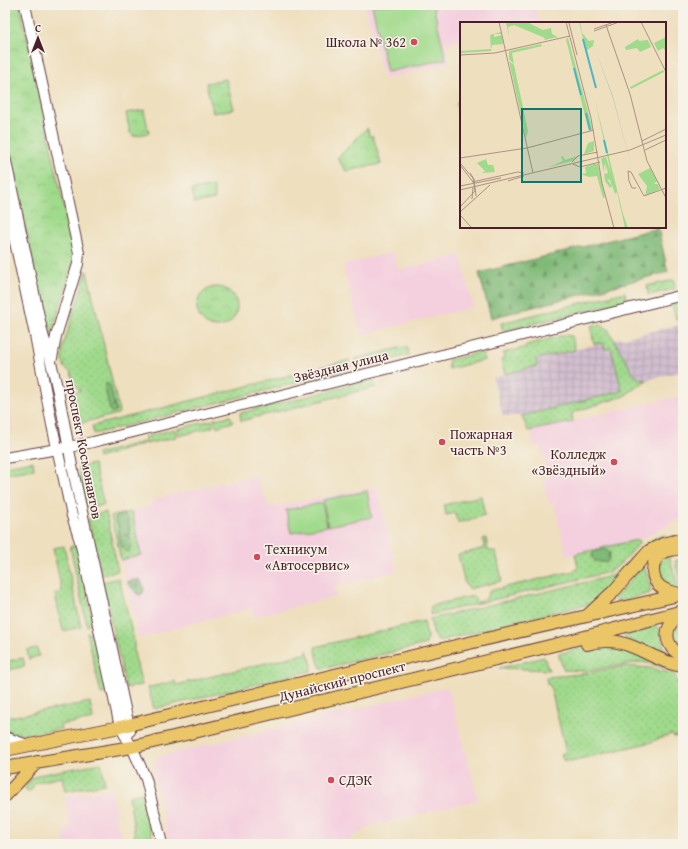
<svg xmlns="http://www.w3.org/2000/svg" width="688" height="849" font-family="'Gentium Book Plus',serif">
  <defs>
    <pattern id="industrial-grid" width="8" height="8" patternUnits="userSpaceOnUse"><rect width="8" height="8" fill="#d0bdce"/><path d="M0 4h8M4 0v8" fill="none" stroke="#b4a2b1"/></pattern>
    <pattern id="grass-dots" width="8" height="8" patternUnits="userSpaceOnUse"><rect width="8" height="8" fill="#a0da8c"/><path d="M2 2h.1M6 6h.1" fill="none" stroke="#8bbb79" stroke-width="1.8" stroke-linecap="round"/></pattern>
    <pattern id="forest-firs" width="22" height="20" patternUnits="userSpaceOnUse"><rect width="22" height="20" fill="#80ba78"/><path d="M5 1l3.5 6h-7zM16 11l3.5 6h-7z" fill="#6b9763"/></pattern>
    <pattern id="park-crowns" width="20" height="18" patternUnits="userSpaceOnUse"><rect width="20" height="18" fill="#a0da8c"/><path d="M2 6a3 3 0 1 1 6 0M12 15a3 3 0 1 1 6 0" fill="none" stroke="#8bbb79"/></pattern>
  </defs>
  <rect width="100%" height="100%" fill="#f7f3e8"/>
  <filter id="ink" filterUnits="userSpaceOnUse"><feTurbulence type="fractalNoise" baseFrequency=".025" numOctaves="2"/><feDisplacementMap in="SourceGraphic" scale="8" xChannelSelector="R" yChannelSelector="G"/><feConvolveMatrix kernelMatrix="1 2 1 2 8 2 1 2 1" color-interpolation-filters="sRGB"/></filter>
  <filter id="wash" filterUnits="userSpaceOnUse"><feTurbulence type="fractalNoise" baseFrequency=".012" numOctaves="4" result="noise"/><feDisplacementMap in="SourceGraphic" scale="16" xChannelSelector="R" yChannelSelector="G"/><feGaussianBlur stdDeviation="0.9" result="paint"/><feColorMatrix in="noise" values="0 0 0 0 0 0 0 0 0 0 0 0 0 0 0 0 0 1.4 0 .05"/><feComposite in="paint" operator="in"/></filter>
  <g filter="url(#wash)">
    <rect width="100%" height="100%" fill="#eedfbe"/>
    <path fill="#f4cfde" d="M365,5H535L540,23H461V40L446,44L450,63L384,79Z
      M393,252L398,270L460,255L473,307L361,335L343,265Z
      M5,395L13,431L5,433Z
      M683,395V517L643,538L567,556L554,503L549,504L543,480L549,478L540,445L534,446L530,431Z
      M255,475L258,478L267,505L271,507L377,487L397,571L334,586L337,596L254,617L251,608L139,638L111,516L132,512L152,505L151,500Z
      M448,687L478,800L368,827L342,844H169L153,770L157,757Z
      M112,789L118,829H120L122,844H65L63,831L70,829L65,796Z"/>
    <path fill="url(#industrial-grid)" d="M683,324V371L647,380H642L634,375L614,340Z
      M603,343L611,348L622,391L522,416H503L493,378L537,366L535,359Z"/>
    <path fill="url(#grass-dots)" stroke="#757c5c" fill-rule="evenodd" d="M87,271L119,411L118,414L81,423L73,410L70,394L81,390L74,385L71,372L65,368L62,359L63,346Z
      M674,280L675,289L648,295L647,286Z
      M625,292L627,301L503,331L501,323Z
      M683,302V318L676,319L672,305Z
      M592,325H601L608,329L634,375L642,380H647L624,396L574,412L572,414L573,422L528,431L522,416L622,391L611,348L605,349L603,343L594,344L591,328Z
      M564,335L572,336L575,350L536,359L537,366L505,374L501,360L504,359L503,353L527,347L526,345Z
      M407,346L409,355L357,368L355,359Z
      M482,352L485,360L449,369L448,364L449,360Z
      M349,360L351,369L94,434L92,426Z
      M373,380L375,387L241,421L240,413Z
      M230,416L233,422L216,427L214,419Z
      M212,420L213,427L179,436L177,429Z
      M174,429L176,437L146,444L145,437Z
      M143,442V444L98,458L97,454Z
      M33,461L34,469L5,474V466Z
      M94,464L104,505L86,508L78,467Z
      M481,496L485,515C476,517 468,522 458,522L455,513L446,515L444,505Z
      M106,512L118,571L103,575L101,574L88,519L95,515Z
      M132,512L141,555L121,560L111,516ZM115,519H128L131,541L118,537L119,529Z
      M665,535L666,538L606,594L593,603L438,641L434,636L430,619L608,577C624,570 631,557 643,546C649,540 657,537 665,535Z
      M486,538L488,550L496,552L502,580L501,581L469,589L465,584L458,555L485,548L483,539Z
      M637,540L639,541V544C630,554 621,565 609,572L430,615L431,606L472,596L478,602L486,599L489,591L574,571L578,567L575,554Z
      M64,546L81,627L63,631L55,594L62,592L53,548Z
      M70,546H77L93,622L87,626Z
      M669,555L678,587H668L658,577L660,562Z
      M683,559V583L680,584L675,561Z
      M643,566L646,569C646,577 652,586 650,593L619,602L616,601L615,598Z
      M119,578L134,641V653L142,685L126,688L102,582Z
      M683,619V651C671,643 669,627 683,619Z
      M424,621L427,637L426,644L322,669L319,664L315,647Z
      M657,626L661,631L662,641L665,650L664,654H661L625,638L624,636L627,633Z
      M87,633L95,634L108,692L101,694Z
      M598,644H612L671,668L673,671L652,664L642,662L627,664L586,671L564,670L558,654Z
      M307,650L312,665L311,671L154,709L148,688L175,681L176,685L307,653Z
      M544,657L549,670L499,668Z
      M625,666L650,668L673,674L675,675L683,701V735L674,737L672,734L653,741L652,742L571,761L563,760L561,754L566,752L550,685L547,684L546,677L582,674Z
      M90,702L93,719L60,725L61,729C41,732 24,738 5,730V718Z
      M101,763L105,784L65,791L62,777L34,783C33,787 33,791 28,791L25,789L29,781L38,775Z
      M141,793L154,844H136L129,796Z"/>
    <path fill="url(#forest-firs)" stroke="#656c52" d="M658,228L668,272L491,318L479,273Z
      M106,383L110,385L116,411L113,413L110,411L105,388Z
      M123,515H125L128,519L131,546L129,552L125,551C117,542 121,538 119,529C119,524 115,521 115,517Z
      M605,549L610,553L609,559L607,562C600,562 595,563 592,557L593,552Z
      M140,579L144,588L143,593L140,595L137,594L127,582Z"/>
    <path fill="url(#park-crowns)" stroke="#757c5c" d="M5,5H20L75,257L51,335H49L48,331L5,134Z
      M226,79L234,109L213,113L206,83Z
      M461,100V126L459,125L457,103L458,101Z
      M144,110L149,133L133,136L132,133H130L126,113Z
      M367,128L370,136H373L381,164L346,171L337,158Z
      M213,186L215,199L194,203L192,190Z
      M197 307a20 20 0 1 1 40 0a20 20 0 1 1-40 0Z
      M37,648L39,656L29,659L27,650Z
      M23,658L25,666L10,670L8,661Z"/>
    <path fill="#a0da8c" stroke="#757c5c" d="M372,5H433L446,59L387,72Z
      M367,491L372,517L328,526L323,500Z
      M322,503L327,526L291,533L286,510Z"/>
  </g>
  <g filter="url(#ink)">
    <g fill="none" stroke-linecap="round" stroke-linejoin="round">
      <g stroke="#633c41" stroke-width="12">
        <path id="minor" d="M25,5L79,253L78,264L56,336L52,358
          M5,157L43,335C57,378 64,422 72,466L130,731
          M5,196L35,335L52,425L72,516L80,541L120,727L132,747L146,779L162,844
          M5,458L69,447L93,442L683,295
          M5,737L27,745"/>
      </g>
      <g stroke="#633c41" stroke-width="14">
        <path id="major" d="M677,549C672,550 666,550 662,553C650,561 650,580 662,588C667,591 674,593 680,594
          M679,612C676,616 672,621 670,625C663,638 671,651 683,656
          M587,616L613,592L649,551L663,544L683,539
          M587,644C593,642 599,641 606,641C632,640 657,663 683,666
          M5,750L120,727L434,651L683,594
          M5,768L132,747L558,644L683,611
          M5,796L37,762"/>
      </g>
      <use href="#minor" stroke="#fff" stroke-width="10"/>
      <use href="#major" stroke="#ebc669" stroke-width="12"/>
    </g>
  </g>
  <g fill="#d1495b" stroke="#f7f3e8" stroke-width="1.5">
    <circle cx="414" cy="42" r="4"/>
    <circle cx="442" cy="442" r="4"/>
    <circle cx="614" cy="462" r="4"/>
    <circle cx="257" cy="557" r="4"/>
    <circle cx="331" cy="780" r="4"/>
  </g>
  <g text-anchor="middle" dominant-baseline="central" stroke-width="3" stroke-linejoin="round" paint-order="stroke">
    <g font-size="14" fill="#4a1f2b" stroke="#f7f3e8" text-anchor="start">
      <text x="406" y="42" text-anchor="end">Школа № 362</text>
      <text x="450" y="434">Пожарная<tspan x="450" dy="16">часть №3</tspan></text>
      <text x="606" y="454" text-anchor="end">Колледж<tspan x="606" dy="16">«Звёздный»</tspan></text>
      <text x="265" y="549">Техникум<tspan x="265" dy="16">«Автосервис»</tspan></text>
      <text x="339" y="780">СДЭК</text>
    </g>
    <g font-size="14" fill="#4a1f2b" stroke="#f7f3e8">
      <text transform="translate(341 366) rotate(-14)">Звёздная улица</text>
      <text transform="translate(84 449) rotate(79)">проспект Космонавтов</text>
      <text transform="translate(342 681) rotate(-14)">Дунайский проспект</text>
    </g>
  </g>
  <g transform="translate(460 22)">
    <rect width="206" height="206" fill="#eedfbe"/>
    <path d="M46,0H67L83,8L91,6L92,12L98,15L84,18L85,16L54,3L48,5L49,15ZM119,0H120L122,11L129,19L134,18L133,24L126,29ZM41,10L42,12H34V15L42,13L43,22L32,23L31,29L0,31V29L31,27L30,13ZM81,22L82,24L52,31L54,42L49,37V29ZM135,78L163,192L168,206H165L157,170L155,172L150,158L147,157L152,164L150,166L145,159L144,152L148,151L145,141L146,151L144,141V151L141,136L146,135L151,151ZM134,119V129L118,134L112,139L89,145L103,139L101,135L103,134L105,138L124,132L128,121ZM134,142H138L145,175L143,176L137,154L129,155L121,152L126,151L125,145ZM190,146L197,159L194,162H198L200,167L185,174L187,164L178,152Z" fill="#a0da8c"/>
    <path d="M206,15V29L203,26L198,29L194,21ZM108,16L133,108L129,109L127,102L106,17ZM178,17L179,19L188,18L191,25L180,30L177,26L166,28L165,25ZM49,39L54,43L68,109L66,116ZM203,48L204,50L171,67L170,65ZM26,137L28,143H33L35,150L22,151L25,149L17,141Z" fill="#a0da8c"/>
    <path d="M135,27L153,75L172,147L153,76Z" fill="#4ab7c4"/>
    <path fill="none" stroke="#4ab7c4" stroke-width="2" d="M123,17L136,66M114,46L121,73M126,91L130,108M144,118L147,131"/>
    <path fill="none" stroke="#ac9283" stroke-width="1" d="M39,0L73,151M106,0L131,96L142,161L154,206M181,0L206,50M109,1L117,33M146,3L170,72L187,139M134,7L154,0M134,9L159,0M0,33L35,31L110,14M182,119L206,107M185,128L206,118M0,136L67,126L134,108M187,139L206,176M112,140L118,134L138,130M0,141L13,156L15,169L0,185M113,142L120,145L140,140M0,143L13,160M10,151L14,157L16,174M48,159L64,154M12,160L58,150L64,151M0,164L41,156M176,166H172L169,159L168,149L171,150L184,174L206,166M0,168L170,128L206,113M12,177L13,165M0,190L30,163M0,193L12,206"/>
    <path fill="#0f766e" fill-opacity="0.15" stroke="#0f766e" stroke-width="2" d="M62,87H121V160H62Z"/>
    <rect width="206" height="206" fill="none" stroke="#4a1f2b" stroke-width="2"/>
  </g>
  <rect width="688" height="849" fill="none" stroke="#f7f3e8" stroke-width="20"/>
  <g transform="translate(38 38)" stroke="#f7f3e8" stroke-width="3" paint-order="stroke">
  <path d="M0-3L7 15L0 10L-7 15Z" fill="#4a1f2b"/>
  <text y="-6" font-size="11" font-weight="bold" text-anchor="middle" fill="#4a1f2b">С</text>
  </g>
</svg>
